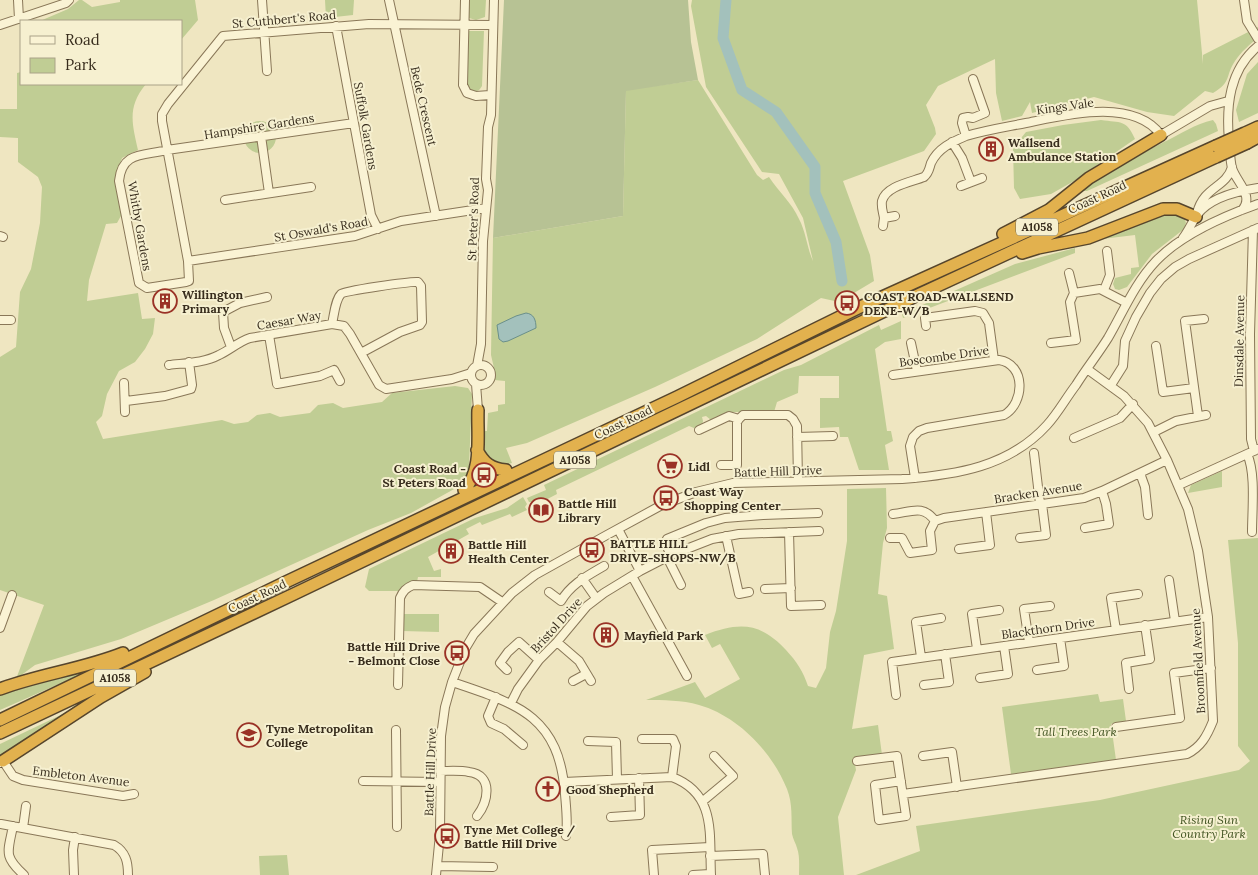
<svg xmlns="http://www.w3.org/2000/svg" width="1258" height="875" font-family="Lora,serif">
  <rect width="100%" height="100%" fill="#efe6c1"/>
  <path fill="#c0cd94" d="M79,0H82L92,7L120,2V0H195L198,20L181,40V21H40L68,9Z
    M325,0H354L353,15L326,18Z
    M468,0H486L485,17L476,20L469,18L467,14Z
    M692,0H1197L1203,64V55L1258,27V38C1250,44 1241,52 1235,61C1225,76 1232,82 1213,93L1205,91L1174,116L1147,112L1094,97L1032,113L1030,102L1022,116L1002,121L996,93L995,59L938,86L926,105L935,128L936,134L924,151L843,181L870,255L874,281L839,302L821,298L757,339L655,387L527,443L506,448L512,463C495,468 494,465 482,453L484,431H487L488,413L498,411V405L505,404V381L494,380V368L491,355L493,238L623,216L626,90L698,80L757,175L763,180L769,177C779,192 792,203 799,219C806,232 807,248 813,261L803,218L779,174L762,172L706,87L691,6Z
    M469,31H484L482,86C479,91 477,92 471,91L466,86V35Z
    M1258,62V113L1239,122L1236,110L1247,74Z
    M21,72V84H146C127,107 132,123 138,150L122,158L115,180L122,214L117,223L106,224L89,280L87,301L138,293L142,319L155,318L153,334L145,349L135,362L119,371L107,394L102,416L96,422L103,439L222,420L234,424L248,422L257,415L270,413L280,417L310,413L318,405L333,403L343,408L382,402L392,393L455,386L468,388L472,394L469,467L465,483L411,513L368,530L214,600L121,639L35,665L16,679L44,605L0,590V357L16,347L20,292L31,269L40,223L42,187L38,177L18,162V138L0,137V109H17V73Z
    M1101,120C1121,123 1126,119 1135,139L1074,181L1051,194L1020,199L1014,188L1013,148L1026,132L1063,125Z
    M1213,120L1216,124L1218,131L1087,191H1081C1106,171 1136,157 1164,142C1181,134 1195,124 1213,120Z
    M244 137a16 16 0 1 1 32 0a16 16 0 1 1-32 0Z
    M1165,214H1176L1184,217L1186,223L1184,229L1152,254L1127,287L1119,290L1115,289L1113,284L1115,278L1131,274V268L1139,267L1135,235L1102,239Z
    M1075,248V253L903,318L902,314L1015,264Z
    M901,321V339L885,342L875,349L887,431H891L893,441L885,445L889,470H859L848,437H840L839,427L820,428V398H839V376H799L798,393L777,402L774,412H728L711,420L706,416L702,417L703,421L702,425L694,428L689,426L556,490L557,494L536,505L534,502H529L527,498L546,490L544,485L784,370L801,365L879,325L881,330Z
    M1222,471V487L1188,493L1191,485Z
    M886,488L887,528L883,543L878,594L887,596L894,649L864,655L852,729L878,725L882,755L854,759L856,770L838,817L844,875H799C799,867 800,856 797,848C796,844 793,839 792,834C791,819 793,804 787,789C772,752 738,716 699,705C682,700 663,700 646,700L695,682L705,698L740,679L720,644L712,648L705,635C739,622 760,622 786,650C797,662 803,671 808,686L816,688L826,668L830,632L836,611L847,541V489Z
    M523,497L527,504L525,507L527,510L512,517L510,514L482,525L480,522L466,529L469,534L428,557L434,571L441,569V577H418L417,582L400,591H369L365,587L369,569L475,518L507,508Z
    M1258,538V875H856L920,851L916,826L1100,800L1239,770L1250,761L1238,746V643L1228,540Z
    M402,614H439V632L402,631Z
    M83,669L84,673L0,710V693Z
    M1098,694L1100,702L1123,699L1126,721L1111,724L1116,760L1011,774L1002,707Z
    M89,698V700L0,757V744L67,712L74,706Z
    M287,855L289,875H260L259,856Z"/>
  <path fill="#b7c294" d="M504,0H688L691,42L698,80L626,91L623,216L493,238Z"/>
  <path fill="#a3c1bc" stroke="#6a8f8a" d="M526,313C534,314 536,320 536,328L508,341L503,342L499,339L497,325L516,316Z"/>
  <g fill="none" stroke-linecap="round" stroke-linejoin="round">
    <path stroke="#a3c1bc" stroke-width="11" d="M726,0L723,38L742,90L776,112L815,167V193L836,242L842,281"/>
    <g stroke="#897758" stroke-width="10">
      <path id="minor" d="M18,0L19,19
        M262,0L267,71
        M389,0L436,216
        M465,0L463,85L467,93L476,96L490,95
        M1244,0L1247,21L1258,39
        M0,25L66,3L69,0
        M336,26L371,215L378,229
        M354,123L167,150C144,156 122,151 119,181L139,283L147,288L186,282L189,281L188,261L162,121V114L168,104L223,36L369,24L493,25
        M261,136L269,193
        M966,136L962,123L963,118L968,117L973,118L985,113L973,79
        M952,142L962,158L971,182
        M961,186L982,178
        M225,200L311,187
        M1242,210C1246,206 1247,201 1246,196C1244,186 1235,178 1232,168C1230,160 1230,150 1229,141C1226,106 1229,70 1258,46
        M1197,213C1204,186 1226,188 1232,167
        M884,218C883,212 881,207 882,201C886,186 911,182 924,177C929,173 929,169 931,163C938,148 952,142 966,136C986,130 1006,127 1026,123C1065,115 1133,97 1161,135L1210,106L1228,101
        M883,226L884,218L895,216
        M1253,230L1250,334L1251,439L1254,451
        M0,236L3,237
        M1183,238C1189,230 1192,222 1197,215C1210,197 1238,191 1258,188
        M188,261L355,236L401,221L486,208
        M1069,273L1074,293
        M1104,290L1110,275L1107,251
        M0,320H11
        M332,324C334,316 335,300 341,294C344,291 411,281 418,282L421,286L422,322L420,325L400,332L361,353
        M926,326L925,318L975,311L983,313L989,323L994,360
        M269,335L277,384L320,376L334,370L340,381
        M911,343L917,371
        M1051,343L1076,340L1070,302L1074,293L1100,289L1127,303
        M1156,346L1163,392L1194,388
        M231,347L224,328L223,312L240,303L267,297
        M169,365C185,363 204,363 219,355C230,350 238,342 250,338L332,324L344,326L350,334L379,385L386,389L452,379L471,373
        M471 375a10 10 0 1 1 20 0a10 10 0 1 1-20 0Z
        M477,366L481,344L483,241L488,190L486,179L488,127L491,115L494,0
        M893,375L999,360C1026,364 1025,403 1004,415L927,428L919,431L913,437L910,446L915,478
        M124,383L125,412
        M476,384L478,410
        M1111,385L1123,366L1125,341L1136,317L1150,293L1161,279L1175,267L1189,259L1258,228
        M126,401L165,396L191,389L192,385L189,362
        M1198,416L1185,321L1204,319
        M699,430L729,416L739,419L743,415H788L793,419L797,426L798,481
        M1154,432L1176,421L1206,415
        M797,437L833,436
        M1074,438L1120,418L1133,404
        M1034,453L1040,504
        M1247,454C1256,472 1252,511 1252,532
        M721,465H737V422L739,419
        M1140,473L1145,487L1148,515
        M1179,485L1258,449
        M935,521L944,518L1084,498L1102,491L1167,460
        M1085,528L1109,524L1106,504L1102,491
        M618,529L640,571
        M789,532L791,606L821,605
        M726,536L739,594L749,592
        M890,538H902L910,553L932,550L930,531L935,521C923,504 911,512 893,514
        M1020,538L1046,535L1042,504
        M959,549L990,545L986,512
        M671,555L665,543L667,539L706,523L725,518L763,515L818,513
        M667,557L681,585
        M632,576L687,676
        M582,578L596,598
        M1169,580L1175,621
        M765,589L791,588
        M549,592L561,601C571,584 587,576 604,566
        M0,628L12,595
        M1116,630L1111,598L1138,594
        M557,642L579,661L591,681
        M1029,642L1024,609L1050,606
        M977,649L972,614L999,610
        M921,657L916,622L941,618
        M507,670L500,663L508,652L519,642L539,660
        M1037,670L1064,666L1060,638
        M980,678L1008,674L1004,646
        M573,681L586,674
        M452,682C517,704 559,715 565,794C566,807 568,822 566,836
        M398,685L400,598C403,591 406,588 413,585L480,587L502,602
        M924,685L949,682L945,654
        M1129,689L1126,663L1150,659L1145,625
        M896,695L892,662L1208,617
        M496,697L488,716L491,723L504,729L523,745
        M511,703L518,689L539,660L557,642L587,606L604,593L640,571L671,555L712,539L739,534L819,531
        M1116,727L1180,718L1174,673L1211,668
        M396,730L397,827
        M642,739H673L676,746L672,777
        M588,741L616,742L617,779
        M923,756L952,752L957,787
        M857,761L897,756L906,816L879,820L875,785L901,781
        M0,763L3,761L13,776L23,780L123,796L134,794
        M440,771C450,771 460,770 469,772C494,775 488,802 477,816
        M363,781L440,782
        M564,782L672,777C717,794 709,835 711,875
        M903,794L1187,754C1201,747 1207,736 1213,721L1208,617L1198,551L1188,509L1167,460L1148,423L1124,396L1087,369
        M703,801L733,776L714,756
        M611,817L640,815L639,778
        M1,824L114,845C126,852 128,862 128,875
        M13,826C8,852 3,856 24,875
        M23,828L26,806
        M710,856L763,854L765,875
        M438,866L493,867
        M74,875L73,850L75,837
        M436,875L440,834L441,736L445,707L452,682L465,649L474,634L512,593L535,575L605,536L660,506L696,492L733,483L902,479C956,475 1009,467 1047,425C1058,413 1066,398 1076,385C1086,369 1098,354 1108,338C1123,312 1135,283 1156,261C1181,235 1224,216 1258,204
        M654,875L652,850L710,847
        M693,875L710,874"/>
    </g>
    <g stroke="#56452c" stroke-width="14">
      <path id="highway" d="M1245,133L1258,127
        M1247,143L1258,137
        M1003,234L1049,210L1089,178L1161,135
        M1022,253L1038,248L1088,238L1163,209H1177L1196,217
        M477,450C484,463 491,469 506,470
        M464,490C483,471 477,435 478,410
        M0,689C40,674 83,669 123,653
        M0,720L288,581L677,397L858,308L1216,146
        M0,733L294,594L920,294L1216,157
        M3,761L101,697L145,672"/>
    </g>
    <use href="#minor" stroke="#faf3d4" stroke-width="8"/>
    <use href="#highway" stroke="#e2b14e" stroke-width="11"/>
    <g stroke="#56452c" stroke-width="14" stroke-linecap="butt">
      <path id="highway-bridge" d="M1216,146L1245,133
        M1216,157L1247,143"/>
    </g>
    <use href="#highway-bridge" stroke="#e2b14e" stroke-width="11"/>
  </g>
  <defs>
    <g id="building-ring" transform="scale(1.25)"><circle r="9.5" fill="#f6f0d0" stroke="#9a3226" stroke-width="1.5"/><path d="M-4-6H4V6H1V3H-1V6H-4ZM-2.5-4.3h1.7v1.8h-1.7ZM.8-4.3h1.7v1.8H.8ZM-2.5-1h1.7V.8h-1.7ZM.8-1h1.7V.8H.8Z" fill="#9a3226"/></g>
    <g id="bus-ring" transform="scale(1.25)"><circle r="9.5" fill="#f6f0d0" stroke="#9a3226" stroke-width="1.5"/><path d="M-5-6H5V4H4V6H2V4H-2V6H-4V4H-5ZM-3.5-4V0h7V-4ZM-3.5 1.2v1.5H-2V1.2ZM2 1.2v1.5H3.5V1.2Z" fill="#9a3226"/></g>
    <g id="supermarket-ring" transform="scale(1.25)"><circle r="9.5" fill="#f6f0d0" stroke="#9a3226" stroke-width="1.5"/><path d="M-6-5.5h2.5l.6 2H6L4.5 2H-2.5L-4.4-4H-6ZM-1.5 3.2a1.3 1.3 0 1 0 .1 0ZM3 3.2a1.3 1.3 0 1 0 .1 0Z" fill="#9a3226"/></g>
    <g id="library-ring" transform="scale(1.25)"><circle r="9.5" fill="#f6f0d0" stroke="#9a3226" stroke-width="1.5"/><path d="M-6-4Q-3-5.5-.7-3.5V5Q-3 3-6 4ZM6-4Q3-5.5 .7-3.5V5Q3 3 6 4Z" fill="#9a3226"/></g>
    <g id="university-ring" transform="scale(1.25)"><circle r="9.5" fill="#f6f0d0" stroke="#9a3226" stroke-width="1.5"/><path d="M0-5L7-2L0 1L-7-2ZM-4 1L0 2.5L4 1V4Q0 6-4 4Z" fill="#9a3226"/></g>
    <g id="church-ring" transform="scale(1.25)"><circle r="9.5" fill="#f6f0d0" stroke="#9a3226" stroke-width="1.5"/><path d="M-1.2-6h2.4v3.5h3.3v2.4h-3.3V6h-2.4V-.1h-3.3v-2.4h3.3Z" fill="#9a3226"/></g>
  </defs>
  <g fill-rule="evenodd">
    <use href="#building-ring" x="991" y="149"/>
    <use href="#building-ring" x="165" y="301"/>
    <use href="#bus-ring" x="847" y="303"/>
    <use href="#supermarket-ring" x="670" y="466"/>
    <use href="#bus-ring" x="484" y="475"/>
    <use href="#bus-ring" x="666" y="498"/>
    <use href="#library-ring" x="541" y="510"/>
    <use href="#bus-ring" x="592" y="550"/>
    <use href="#building-ring" x="451" y="551"/>
    <use href="#building-ring" x="606" y="635"/>
    <use href="#bus-ring" x="457" y="653"/>
    <use href="#university-ring" x="249" y="735"/>
    <use href="#church-ring" x="548" y="789"/>
    <use href="#bus-ring" x="447" y="836"/>
  </g>
  <g text-anchor="middle" dominant-baseline="central" stroke-width="4" stroke-linejoin="round" paint-order="stroke">
    <g fill="#f6f0d0" stroke="#716853" stroke-width="1">
      <rect x="1016" y="218.5" width="42" height="17" rx="4"/>
      <rect x="554" y="451.5" width="42" height="17" rx="4"/>
      <rect x="94" y="669.5" width="42" height="17" rx="4"/>
    </g>
    <g font-size="11" font-weight="bold" fill="#382d1d">
      <text x="1037" y="227">A1058</text>
      <text x="575" y="460">A1058</text>
      <text x="115" y="678">A1058</text>
    </g>
    <g font-size="12" fill="#382d1d" stroke="#f6f0d0">
      <text transform="translate(284 19) rotate(-5)">St Cuthbert's Road</text>
      <text transform="translate(424 106) rotate(77)">Bede Crescent</text>
      <text transform="translate(1065 106) rotate(-8)">Kings Vale</text>
      <text transform="translate(259 126) rotate(-9)">Hampshire Gardens</text>
      <text transform="translate(366 126) rotate(80)">Suffolk Gardens</text>
      <text transform="translate(1097 197) rotate(-25)">Coast Road</text>
      <text transform="translate(473 219) rotate(-88)">St Peter's Road</text>
      <text transform="translate(140 226) rotate(80)">Whitby Gardens</text>
      <text transform="translate(321 229) rotate(-10)">St Oswald's Road</text>
      <text transform="translate(289 320) rotate(-10)">Caesar Way</text>
      <text transform="translate(1239 341) rotate(-89)">Dinsdale Avenue</text>
      <text transform="translate(944 356) rotate(-8)">Boscombe Drive</text>
      <text transform="translate(623 422) rotate(-26)">Coast Road</text>
      <text transform="translate(778 471) rotate(-2)">Battle Hill Drive</text>
      <text transform="translate(1038 492) rotate(-9)">Bracken Avenue</text>
      <text transform="translate(257 596) rotate(-25)">Coast Road</text>
      <text transform="translate(556 625) rotate(-48)">Bristol Drive</text>
      <text transform="translate(1048 628) rotate(-8)">Blackthorn Drive</text>
      <text transform="translate(1198 661) rotate(-93)">Broomfield Avenue</text>
      <text transform="translate(430 772) rotate(-88)">Battle Hill Drive</text>
      <text transform="translate(81 776) rotate(7)">Embleton Avenue</text>
    </g>
    <g font-size="12" font-weight="bold" fill="#382d1d" stroke="#f6f0d0" text-anchor="start">
      <text x="1008" y="142">Wallsend<tspan x="1008" dy="14">Ambulance Station</tspan></text>
      <text x="182" y="294">Willington<tspan x="182" dy="14">Primary</tspan></text>
      <text x="864" y="296">COAST ROAD-WALLSEND<tspan x="864" dy="14">DENE-W/B</tspan></text>
      <text x="688" y="466">Lidl</text>
      <text x="466" y="468" text-anchor="end">Coast Road -<tspan x="466" dy="14">St Peters Road</tspan></text>
      <text x="684" y="491">Coast Way<tspan x="684" dy="14">Shopping Center</tspan></text>
      <text x="558" y="503">Battle Hill<tspan x="558" dy="14">Library</tspan></text>
      <text x="610" y="543">BATTLE HILL<tspan x="610" dy="14">DRIVE-SHOPS-NW/B</tspan></text>
      <text x="468" y="544">Battle Hill<tspan x="468" dy="14">Health Center</tspan></text>
      <text x="624" y="635">Mayfield Park</text>
      <text x="440" y="646" text-anchor="end">Battle Hill Drive<tspan x="440" dy="14">- Belmont Close</tspan></text>
      <text x="266" y="728">Tyne Metropolitan<tspan x="266" dy="14">College</tspan></text>
      <text x="566" y="789">Good Shepherd</text>
      <text x="464" y="829">Tyne Met College /<tspan x="464" dy="14">Battle Hill Drive</tspan></text>
    </g>
    <g font-size="12" font-style="italic" fill="#435523" stroke="#f6f0d0">
      <text x="1076" y="731">Tall Trees Park</text>
      <text x="1209" y="819">Rising Sun<tspan x="1209" dy="14">Country Park</tspan></text>
    </g>
  </g>
  <rect x="20" y="20" width="162" height="65" fill="#f6f0d0" stroke="#aaa288"/>
  <rect x="30" y="36" width="25" height="8" fill="#faf3d4" stroke="#aaa288"/>
  <text x="65" y="45" font-size="15" fill="#382d1d">Road</text>
  <rect x="30" y="58" width="25" height="15" fill="#c0cd94" stroke="#aaa288"/>
  <text x="65" y="70" font-size="15" fill="#382d1d">Park</text>
</svg>
